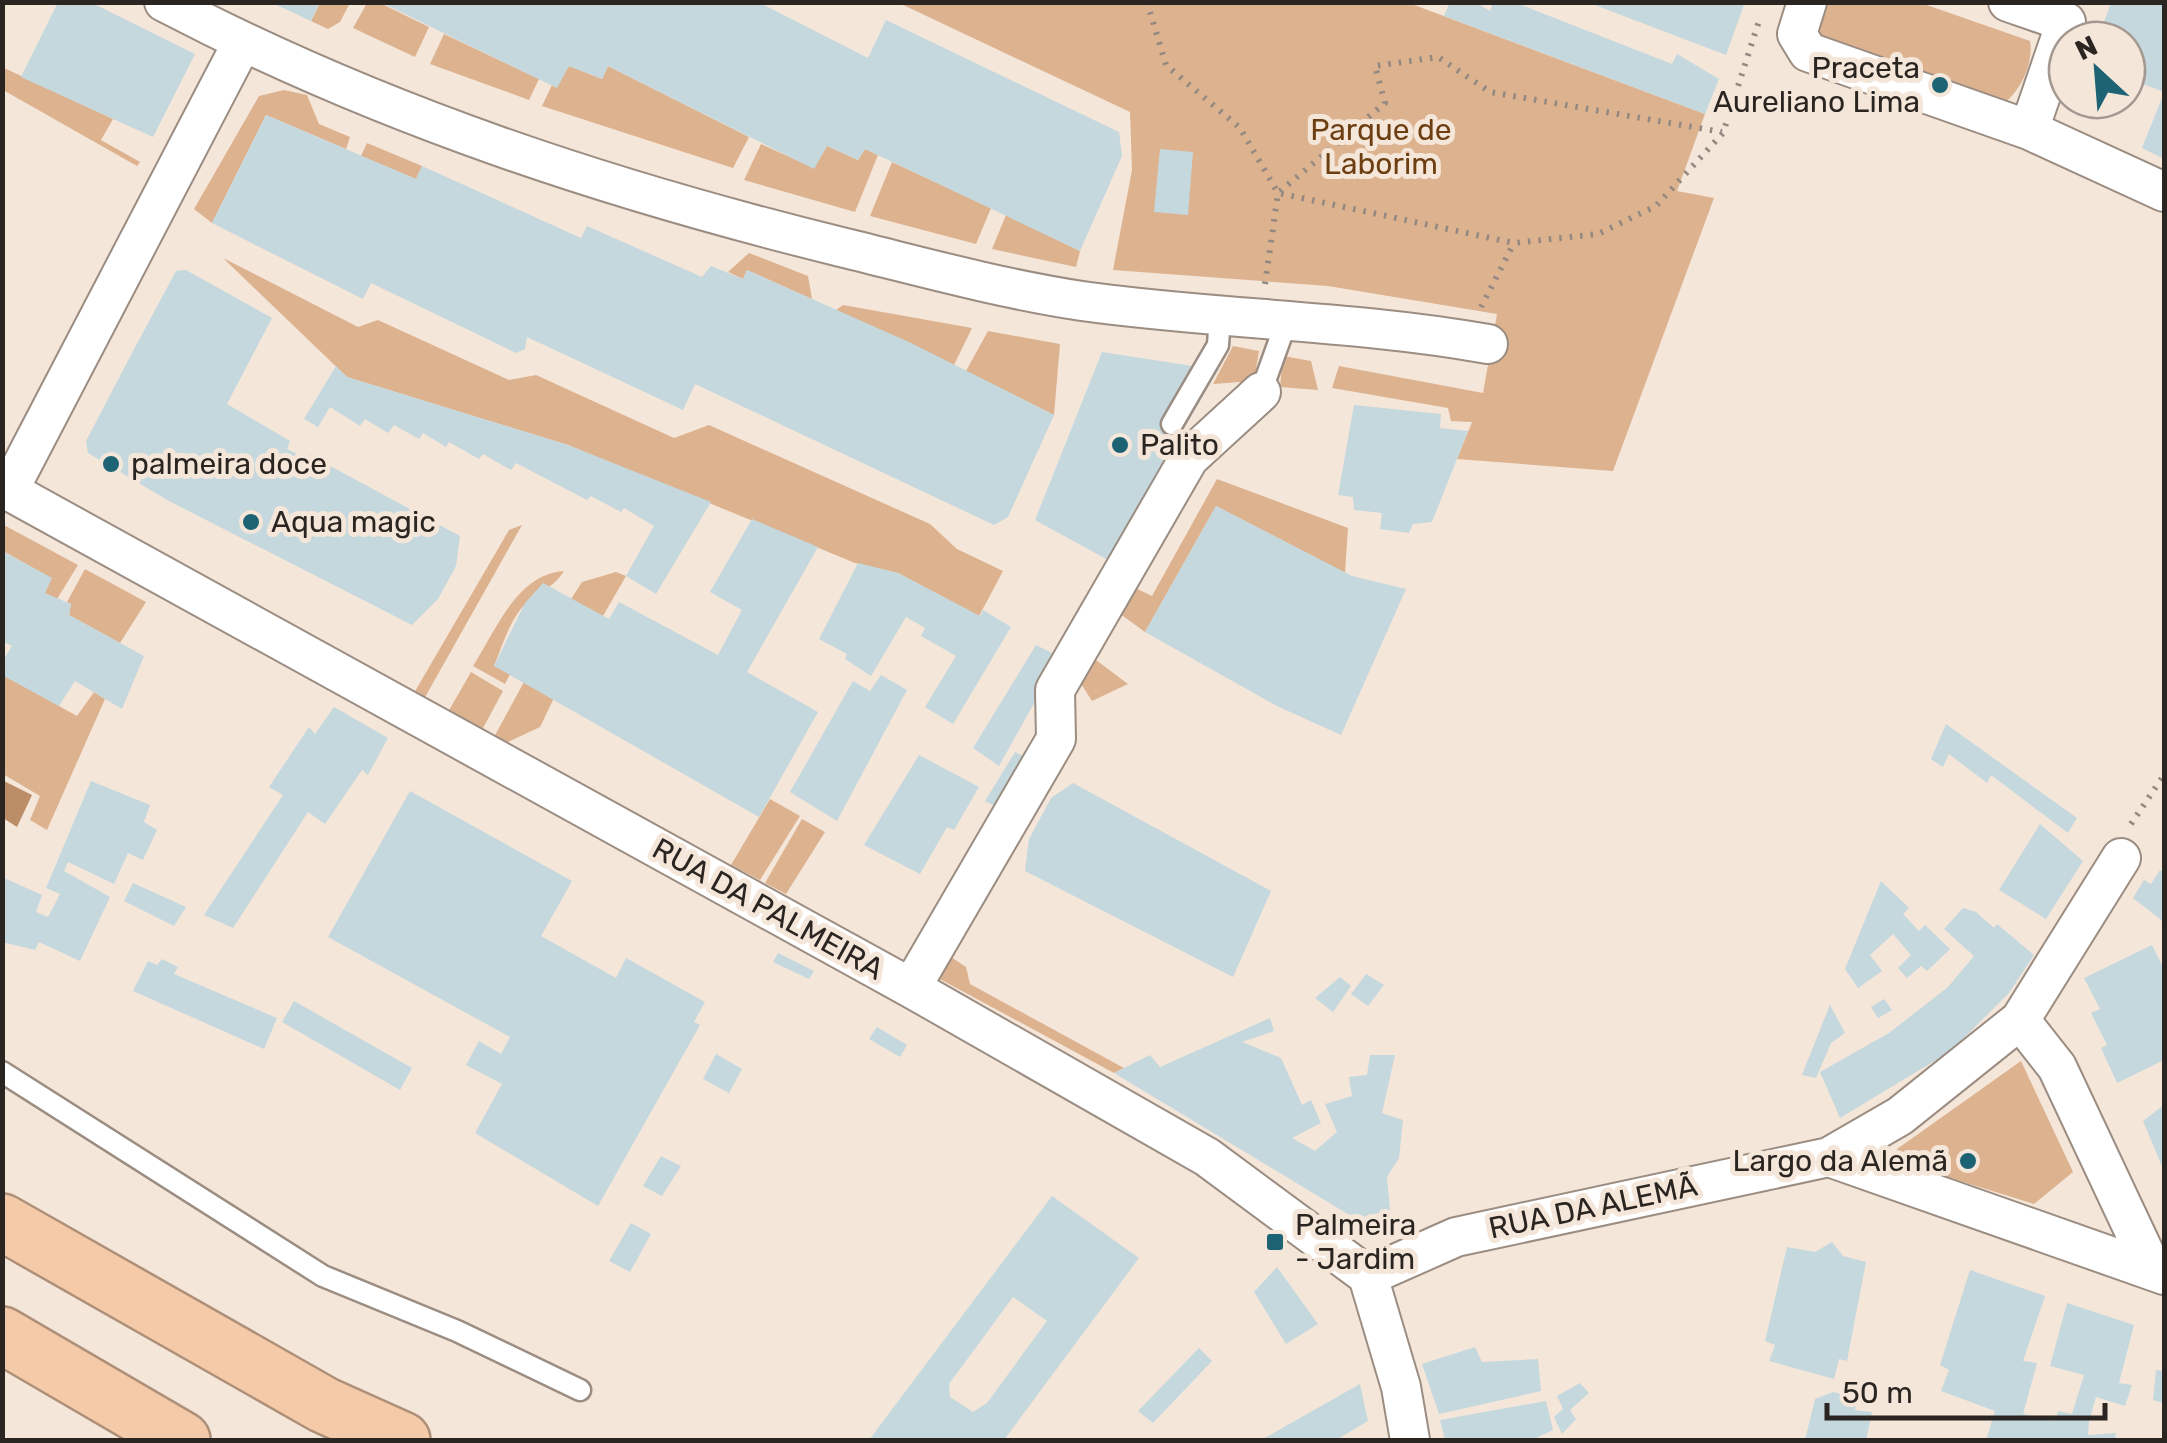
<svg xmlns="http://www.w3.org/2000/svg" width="2167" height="1443" font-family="Rubik,sans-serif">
  <rect width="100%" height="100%" fill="#f5e6da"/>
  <path fill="#ddb28f" d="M320,3V2L350,3L340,22L328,29L311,21Z
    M367,3H380L429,27L415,57L353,28Z
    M899,3H1409L1705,114L1677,191L1714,198L1613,471L1457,459L1472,422L1451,421L1448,408L1332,388L1339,366L1483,393L1497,314L1328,286L1113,270L1132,170L1130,112Z
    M1825,3H1921L2030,41C2034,62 2020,94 2001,105L1820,38L1816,22Z
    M444,34L539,79L529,100L430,64Z
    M569,66L602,79L608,66L749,137L733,168L542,106L552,85Z
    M2,67L113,119L101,140L140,162L137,166L3,90Z
    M284,90L307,95L319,124L350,137L346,149L266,115L212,223L194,209L259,96Z
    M367,143L422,166L416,179L361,156Z
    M761,144L814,168L827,146L858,160L865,149L878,155L855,212L744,180Z
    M892,162L991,208L976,244L870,216Z
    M1006,215L1080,251L1076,267L992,249Z
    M749,253L808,276L812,299L747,270L743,279L728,272Z
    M223,258L358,327L378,320L509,380L536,375L674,438L709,425L930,524L957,549L1003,571L979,616L898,573L855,563L568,445L347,377Z
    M843,305L972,328L954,365L836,310Z
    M988,331L1060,344L1054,415L966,371Z
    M1233,346L1259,351L1254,381L1213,384Z
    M1283,356L1311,361L1318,390L1280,387Z
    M1217,479L1348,528L1345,573L1216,506L1145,632L1112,608L1127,584L1152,596Z
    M2,524L78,565L57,599L45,593L51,578L3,551Z
    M522,525L424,699L414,693L509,530Z
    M85,569L146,602L120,643L69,615L71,604L67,602Z
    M564,571C553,588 542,590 528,602C511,615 502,647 494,666L510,674L505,684L473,666C496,630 517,574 564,571Z
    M616,572L626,576L603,616L571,599L582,582Z
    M1092,657L1128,684L1092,701L1074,673Z
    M471,672L503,691L482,730L448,712Z
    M3,675L77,716L94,692L105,699L47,830L30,820L40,796L3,774Z
    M524,682L554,698L540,727L506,743L494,737Z
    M770,799L800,816L760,880L731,865Z
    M802,819L825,832L786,894L765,883Z
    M951,957L966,967L970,984L1124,1068L1114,1073L938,978Z
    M2021,1061L2073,1172L2034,1204L1896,1161L1897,1149Z"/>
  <path fill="#bc8e68" d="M2,780L32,795L17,827L3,818Z"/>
  <path fill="#c4d8de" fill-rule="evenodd" d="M58,2H90L195,54L153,137L21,77Z
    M270,2H320L311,21Z
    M380,2H758L868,58L886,20L1119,132L1122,156L1080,251L865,149L858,160L827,146L814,169L608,66L602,79L569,66L557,88Z
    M1450,2H1475L1490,11L1493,2H1514L1672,64L1677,54L1719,79L1705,114L1444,16Z
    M1587,2H1745L1726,55Z
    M2111,2H2164V92L2127,78V40H2098Z
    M2164,93V159L2142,148Z
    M266,115L416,179L422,166L581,238L587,226L702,277L711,266L743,279L747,270L911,343L1054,415L1008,517L994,525L695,384L683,410L527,337L525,349L516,353L371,283L363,299L212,223Z
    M1160,149L1193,152L1188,215L1154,212Z
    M186,270L272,318L227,404L290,441L287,449L306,458L308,454L460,536L456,566L438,599L412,625L169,501L88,453L86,441L132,353L176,271Z
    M1102,352L1218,370L1108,560L1035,520Z
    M336,366L347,377L568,445L711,502L656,594L626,576L654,526L624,508L621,512L591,496L587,500L516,463L511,470L483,454L479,459L449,442L446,447L423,433L419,439L394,425L388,433L365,419L360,426L330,407L318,427L304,419Z
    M1354,405L1441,414L1440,428L1468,431L1432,522L1413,524L1409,533L1380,529L1382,513L1354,510L1353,497L1338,495Z
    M1216,506L1352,576L1406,589L1341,735L1277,706L1145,632Z
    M752,519L818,547L747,672L818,712L759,817L494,666L525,603L543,583L609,619L619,602L718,655L742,610L710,592Z
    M2,551L52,578L45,593L71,604L69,615L144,656L122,709L75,681L59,706L2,675V662L12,646L2,641Z
    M858,563L898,573L980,616L983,610L1011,627L953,724L925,707L956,656L921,636L925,628L906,617L871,676L845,659L847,654L819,639Z
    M1036,645L1060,657L999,766L973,748Z
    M881,675L907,690L837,821L790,792L853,681L870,691Z
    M334,707L388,738L368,775L362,770L325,824L308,812L233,928L204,915L283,795L269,787L309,727L315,734Z
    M1946,724L2077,818L2068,833L1991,775L1987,783L1949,754L1943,767L1931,759Z
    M1015,752L1032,760L1004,811L985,801Z
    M919,755L979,787L954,830L947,827L920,874L864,845Z
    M91,781L150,805L144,822L157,830L143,860L128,853L114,884L68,862L64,871L110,897L80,961L39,942L35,950L2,942V877L42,895L36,912L48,917L60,894L46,888Z
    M1073,783L1271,891L1233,977L1025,871L1029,839L1051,798Z
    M410,791L572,881L541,936L616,978L626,958L705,1002L694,1022L700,1025L598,1206L475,1133L502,1084L466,1065L479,1041L501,1054L510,1037L328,937Z
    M2040,824L2083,861L2046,919L1999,890Z
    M2160,870L2164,873V922L2133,898L2144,880L2151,884Z
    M1881,881L1909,908L1903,914L1919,931L1925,925L1950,949L1927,971L1921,966L1907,978L1898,968L1911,955L1893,934L1870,955L1882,971L1858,988L1845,969Z
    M133,883L186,907L174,926L124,901Z
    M1963,908L1976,912L1994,928L1997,924L2034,955L2009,993L1951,1051L1840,1118L1820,1072L1889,1033L1948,987L1974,956L1944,929Z
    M2152,945L2164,969V1060L2117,1083L2101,1048L2107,1045L2091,1013L2100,1009L2084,978Z
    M778,953L814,971L809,979L773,962Z
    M162,959L178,967L174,974L277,1018L264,1049L133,991L148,961L157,965Z
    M1366,974L1384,985L1368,1006L1351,994Z
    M1340,977L1351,986L1333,1012L1315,998Z
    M1884,999L1892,1010L1878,1018L1871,1007Z
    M294,1001L412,1068L400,1090L282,1022Z
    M1830,1005L1845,1033L1831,1043L1816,1078L1802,1075Z
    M1270,1018L1274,1031L1242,1042L1281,1058L1302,1105L1311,1100L1321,1123L1292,1138L1315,1151L1337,1132L1325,1104L1352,1096L1349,1077L1367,1075L1370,1055H1395L1382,1113L1403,1120L1399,1158L1387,1177L1390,1210L1356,1219L1114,1073L1150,1055L1160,1067Z
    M877,1027L907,1045L900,1057L869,1039Z
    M716,1054L742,1069L729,1093L703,1079Z
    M2164,1105V1171L2143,1121Z
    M661,1156L681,1166L662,1196L643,1186Z
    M1052,1196L1139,1258L1004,1440H869ZM1013,1297L1047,1321L987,1403L973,1412L950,1397L949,1384Z
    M631,1223L651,1234L630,1272L609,1261Z
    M1832,1242L1843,1256L1866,1262L1847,1361L1839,1359L1834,1379L1769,1361L1775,1345L1765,1341L1787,1247L1815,1252Z
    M1277,1267L1318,1324L1286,1344L1254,1292Z
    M1970,1270L2045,1296L2023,1361L2037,1363L2023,1414L2055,1421L2058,1411L2072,1414L2084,1375L2050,1366L2067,1303L2134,1325L2119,1383L2132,1385L2125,1406L2096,1397L2089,1421L2088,1435L2116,1433L2115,1440H1986L1995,1411L1941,1391L1949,1370L1940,1365Z
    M1475,1347L1482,1362L1538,1359L1541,1391L1439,1414L1422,1364Z
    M1199,1348L1212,1361L1153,1423L1138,1411Z
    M2156,1370L2164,1371V1403L2153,1400Z
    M1580,1383L1589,1393L1570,1410L1576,1419L1562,1434L1554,1417L1563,1409L1557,1396Z
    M1360,1384L1368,1421L1336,1440H1261Z
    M1833,1392L1857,1398L1855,1410L1872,1412L1866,1440H1805L1815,1399Z
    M1546,1401L1553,1430L1532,1440H1445L1440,1420Z"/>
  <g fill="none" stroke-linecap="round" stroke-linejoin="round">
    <g stroke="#9b8d82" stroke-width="25">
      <path id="lane" d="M1261,392L1288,317
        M1172,424L1218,345L1220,316
        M2,1072L323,1276L457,1331L580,1390"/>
    </g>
    <g stroke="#9b8d82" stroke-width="42">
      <path id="street" d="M164,2C380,115 609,190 845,248C923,267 1002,289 1082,301C1217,320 1353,320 1488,344
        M1807,2L1797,34L1808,52L2029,130L2164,192
        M2008,2L2066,22L2029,130
        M2,487L911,988L1207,1157L1368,1276L1401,1387L1410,1440
        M9,490L242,43
        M911,988L1056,739L1055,690L1189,458L1261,392
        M2020,1020L2057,1067L2153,1271
        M1829,1157L1900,1116L2020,1020L2121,858
        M1368,1276L1456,1237L1829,1157L2164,1275"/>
    </g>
    <g stroke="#ae9079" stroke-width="60">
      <path id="highway" d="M2,1222L324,1405L402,1440
        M2,1335L182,1440"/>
    </g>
    <path stroke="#948981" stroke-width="6" stroke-dasharray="2.5 8" stroke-linecap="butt" d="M1147,2L1166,65L1240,128L1278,193L1514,243L1598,234L1656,206L1723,133L1759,21
      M1265,284L1278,193L1385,103L1375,66L1438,57L1490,92L1722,132
      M1481,307L1514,243
      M2131,824L2164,775"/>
    <use href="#lane" stroke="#fff" stroke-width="20"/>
    <use href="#street" stroke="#fff" stroke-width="38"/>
    <use href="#highway" stroke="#f4caa8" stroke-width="55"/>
  </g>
  <g fill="#1d6374" stroke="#f5e6da" stroke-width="4">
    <circle cx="1940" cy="85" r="10"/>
    <circle cx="1120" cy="445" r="10"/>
    <circle cx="111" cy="464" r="10"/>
    <circle cx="251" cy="522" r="10"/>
    <circle cx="1968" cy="1161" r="10"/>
    <rect x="1265" y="1232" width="20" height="20" rx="5"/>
  </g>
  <g text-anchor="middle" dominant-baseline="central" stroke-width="10" stroke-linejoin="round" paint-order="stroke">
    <g font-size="30" fill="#2b2521" stroke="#f5e6da" text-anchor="start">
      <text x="1920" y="68" text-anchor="end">Praceta<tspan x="1920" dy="34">Aureliano Lima</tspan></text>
      <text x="1140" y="445">Palito</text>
      <text x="131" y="464">palmeira doce</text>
      <text x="271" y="522">Aqua magic</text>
      <text x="1948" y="1161" text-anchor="end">Largo da Alemã</text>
      <text x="1295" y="1225">Palmeira<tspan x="1295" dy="34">- Jardim</tspan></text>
    </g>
    <g font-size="30" fill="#6c3e11" stroke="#f5e6da">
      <text x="1381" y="130">Parque de<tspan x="1381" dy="34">Laborim</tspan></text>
    </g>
    <g font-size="30" fill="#2b2521" stroke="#f5e6da">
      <text transform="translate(768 909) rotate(29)">RUA DA PALMEIRA</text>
      <text transform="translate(1593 1207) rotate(-12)">RUA DA ALEMÃ</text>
    </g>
  </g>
  <rect width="2167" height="1443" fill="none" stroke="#2b2521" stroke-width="10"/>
  <g transform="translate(2097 70) rotate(334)"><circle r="48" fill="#f5e6da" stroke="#a49990" stroke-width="2.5"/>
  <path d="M0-8L18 38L0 25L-18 38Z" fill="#1d6374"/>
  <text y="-15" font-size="28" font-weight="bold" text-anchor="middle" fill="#2b2521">N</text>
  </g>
  <path d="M1827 1403v15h278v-15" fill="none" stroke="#2b2521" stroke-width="5"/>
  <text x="1842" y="1403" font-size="30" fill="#2b2521" stroke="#f5e6da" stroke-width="8" paint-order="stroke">50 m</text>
</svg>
